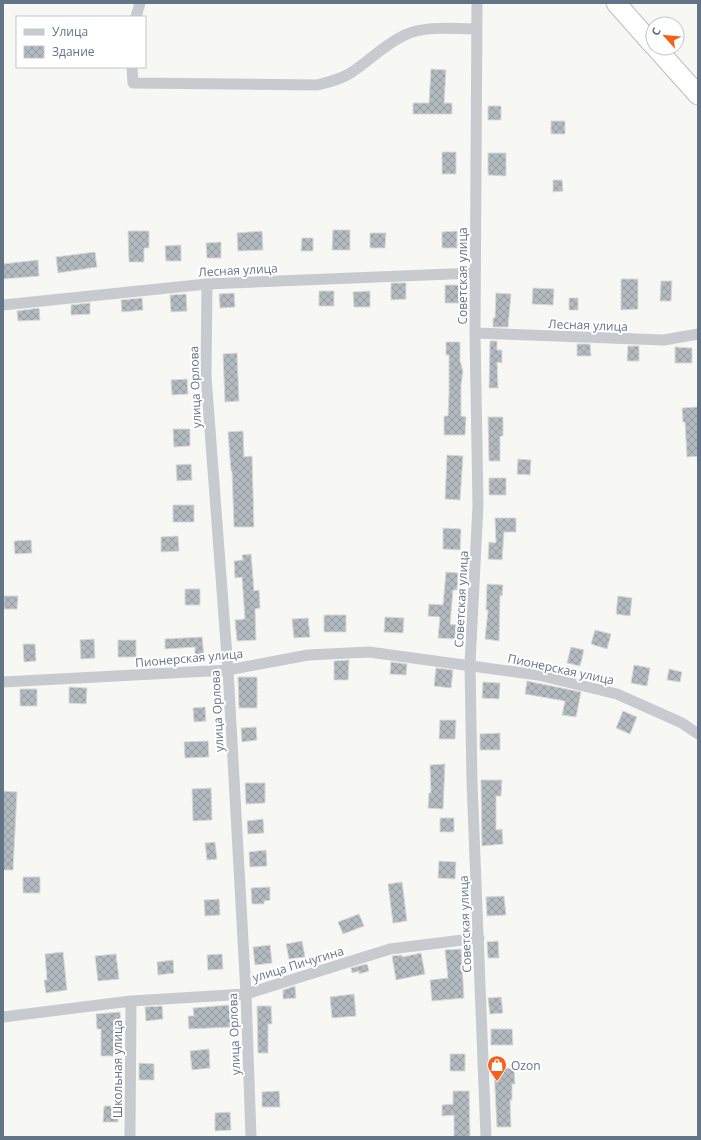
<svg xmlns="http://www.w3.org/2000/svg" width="701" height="1140" font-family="'Open Sans',sans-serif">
  <defs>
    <pattern id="building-cross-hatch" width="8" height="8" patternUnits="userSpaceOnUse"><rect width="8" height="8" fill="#b2b9bf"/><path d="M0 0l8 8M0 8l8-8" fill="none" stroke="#949ba1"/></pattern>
  </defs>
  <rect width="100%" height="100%" fill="#f7f7f4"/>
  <path fill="url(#building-cross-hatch)" stroke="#d9d9d6" d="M431,69L446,70L444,103H452V114H413V103H429Z
    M488,106H501V120H488Z
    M551,121H565V134H551Z
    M442,152H456V174H442Z
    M488,153H506V176L488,175Z
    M553,180H562L563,191L553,192Z
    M333,230H350V250H332Z
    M128,231H149V248H144V262H129Z
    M262,231L263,250L238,251L237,233Z
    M457,231V248H442V232Z
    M370,233H386L385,248H370Z
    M302,238H313V251H301Z
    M221,242V258H207L206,243Z
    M181,245V261H166L165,246Z
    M95,252L97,267L58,273L56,257Z
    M38,260L39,276L3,279V264Z
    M621,279H638V309L621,310Z
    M661,281H672L671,301H660Z
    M391,283H406V299L391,300Z
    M445,285H462V303H445Z
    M533,288L554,289L553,305L532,304Z
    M319,291H334V306H319Z
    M370,291V307H354L353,292Z
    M234,293L235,307L220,308L219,294Z
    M496,293L511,294L508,327H493V318H495Z
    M186,294L187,311L171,312L170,295Z
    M142,298L143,310L122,312L121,300Z
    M569,298H578V310H569Z
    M90,303V314L71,315V305Z
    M39,308L40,320L18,321L17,311Z
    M490,341H497V350H502V363L497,362L498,388H489Z
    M446,342H460V361L463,371L461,385V416L466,417L465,435H444V416H448L449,393V355H446Z
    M577,344H590L591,356H577Z
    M628,346H639V361H627Z
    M675,347L692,348V363H675Z
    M237,353L239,401L225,402L223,354Z
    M187,379L188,394L172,395L171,380Z
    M698,407V456L687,457L685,422H683L682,408Z
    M488,417H503V436H500V461H489Z
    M173,429H190V446L174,447Z
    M243,431L244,457L252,456L254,527H234L232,471H231L228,432Z
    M447,455L463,456L460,500L445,499Z
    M518,459L531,460L530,475L517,474Z
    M191,464L192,480L177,481L176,465Z
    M489,478H506V495H489Z
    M173,505H194V522H173Z
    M495,518H516V532H504L502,560L488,559L489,542L496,543Z
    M443,528L461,529L460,550L443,549Z
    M178,536L179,551L161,552V537Z
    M31,540L32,553L15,554L14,541Z
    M251,554L254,591L259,590L260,608L255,609L256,640L237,641L235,620L245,619L242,577L235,578L234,561L243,560L242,555Z
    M446,572L458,573L457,590H453L450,624L456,625L455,639L438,638L440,617L428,616L429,604L443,605Z
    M487,584L503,585L502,596L500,595L499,641L485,639L488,610H486Z
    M185,589H200V605H185Z
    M4,596H18L17,609H4Z
    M618,596L632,598L630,616L616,614Z
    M324,615H346V632H324Z
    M385,617L404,618L403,633L384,632Z
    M308,618L310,637L294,638L292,619Z
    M595,630L611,634L607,649L591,644Z
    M202,637L204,656H195V647L165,649V639Z
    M94,639L95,658L81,659L80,640Z
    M118,640H136V657H118Z
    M23,644H35L36,661L24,662Z
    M571,647L584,650L580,666L567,663Z
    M349,660L348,680H334V661Z
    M391,662L407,664L406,675L390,674Z
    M634,665L650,668L647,686L631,683Z
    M436,668L453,670L451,688L434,686Z
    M669,669L682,672L680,682L667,680Z
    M238,677H257V708H239Z
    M527,681L581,692L576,717L562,715L565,701L525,694Z
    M483,682L500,683L499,699L482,698Z
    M69,687L87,688L86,704L69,703Z
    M20,689H37V706H20Z
    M205,707L206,721L194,722L193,708Z
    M623,711L637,717L630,734L616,728Z
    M440,720H456L455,739H439Z
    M256,727L257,740L242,742L241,728Z
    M500,733V750H480V734Z
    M208,741L209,757L185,758L184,742Z
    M445,764L443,809L428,808L429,793H431L430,765Z
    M481,780H502L501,796H496V830L502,829L503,844L482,846Z
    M245,783H265V803L246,804Z
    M211,788L212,820L193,821L192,789Z
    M3,791L17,792L13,870H3Z
    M440,818H454V832H440Z
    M263,819L264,833L248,834L247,821Z
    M215,842L217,859L207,860L205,843Z
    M266,850L267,866L250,867L249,852Z
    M439,861L456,862L455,879L438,878Z
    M23,877H40V893H23Z
    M402,882L407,921L393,923L388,884Z
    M270,887V900L264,901V904H252L251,888Z
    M504,896L506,915L487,916L486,897Z
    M219,899L220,915L205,916L204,900Z
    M359,914L364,926L343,934L338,922Z
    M302,941L305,957L289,959L286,944Z
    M498,941L499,958H488L487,942Z
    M270,945L272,963L255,965L253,947Z
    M461,949L464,998L432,1001L430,980L448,978L445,950Z
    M63,952L67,990L46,993L44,980H47L45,954Z
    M421,953L425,974L396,980L392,956L402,955V957Z
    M116,954L119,979L98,981L95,956Z
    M222,954L223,969L208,970L207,955Z
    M173,960L174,973L158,975L157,962Z
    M367,964L369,971L359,974V971L352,973L351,968Z
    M295,986L296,998L283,999V990Z
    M354,994L356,1016L332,1018L330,997Z
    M501,997L503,1013L490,1014L488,998Z
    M229,1005L231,1027L189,1029L188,1016H194L193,1008Z
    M162,1006L163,1019L146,1021L145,1007Z
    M257,1006H271L272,1024H268V1053H258Z
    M120,1012L121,1028H118V1056H101V1029H97L96,1014Z
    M491,1029H512L513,1045H491Z
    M209,1049L210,1068L192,1070L190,1051Z
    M450,1054H465V1071H450Z
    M139,1063L154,1064V1080H139Z
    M514,1068L515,1084H512V1100H510L511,1127H497L494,1069Z
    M279,1091L280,1107H262V1092Z
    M453,1091H469L470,1137H454V1115L442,1116V1105L453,1104Z
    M104,1106H118V1122H103Z
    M230,1112L231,1130L215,1131V1113Z"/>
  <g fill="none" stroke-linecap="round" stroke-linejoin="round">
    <g stroke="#bbbec1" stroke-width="21">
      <path id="trunk" d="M616,3L653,45
        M656,48L698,95"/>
    </g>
    <path stroke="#c7cace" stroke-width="11" d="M477,3L475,333L478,505L470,664L472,782L486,1137
      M136,17L140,3
      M132,67L133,83L317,85C329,82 342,79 352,72C370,60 385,44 405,35C426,25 453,29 476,29
      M207,284L206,376L228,670L246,994L251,1137
      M3,305L207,284L475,273
      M475,333L664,340L698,334
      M3,682L228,670L308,655L369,652L538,675L617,694L682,723L698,734
      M3,1017L131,1001L246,994L390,949L479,938
      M130,1137L131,1001"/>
    <use href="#trunk" stroke="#fff" stroke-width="19"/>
  </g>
  <defs>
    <g id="shop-pin" transform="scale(1)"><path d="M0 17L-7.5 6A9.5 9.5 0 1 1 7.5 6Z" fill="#f36218" stroke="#fff"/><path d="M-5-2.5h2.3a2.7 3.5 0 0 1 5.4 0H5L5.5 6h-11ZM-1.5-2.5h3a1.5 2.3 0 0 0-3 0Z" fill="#fff"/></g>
  </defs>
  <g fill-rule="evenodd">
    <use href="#shop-pin" x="497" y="1065"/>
  </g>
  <g text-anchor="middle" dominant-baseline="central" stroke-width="4" stroke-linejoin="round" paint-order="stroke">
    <g font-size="12" fill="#637488" stroke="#fff">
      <text transform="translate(238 270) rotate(-3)">Лесная улица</text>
      <text transform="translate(462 276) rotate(-90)">Советская улица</text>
      <text transform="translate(588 325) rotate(2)">Лесная улица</text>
      <text transform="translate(195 387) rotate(-92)">улица Орлова</text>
      <text transform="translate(461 599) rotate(-87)">Советская улица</text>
      <text transform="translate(189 658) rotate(-5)">Пионерская улица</text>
      <text transform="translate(561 669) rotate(12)">Пионерская улица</text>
      <text transform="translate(217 711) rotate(-93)">улица Орлова</text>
      <text transform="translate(465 924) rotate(-92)">Советская улица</text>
      <text transform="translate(298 964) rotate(-17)">улица Пичугина</text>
      <text transform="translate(234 1034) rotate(-92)">улица Орлова</text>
      <text transform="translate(117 1069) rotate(-90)">Школьная улица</text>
    </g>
    <g font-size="12" fill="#637488" stroke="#fff" text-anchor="start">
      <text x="511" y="1065">Ozon</text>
    </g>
  </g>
  <rect width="701" height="1140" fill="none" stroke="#637488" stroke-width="8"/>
  <rect x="16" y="16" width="130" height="52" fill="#ffffff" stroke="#c1c7cf"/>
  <rect x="24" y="29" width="20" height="6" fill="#c7cace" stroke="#c1c7cf"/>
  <text x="52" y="36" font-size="12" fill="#637488">Улица</text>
  <rect x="24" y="46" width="20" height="12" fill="url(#building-cross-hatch)" stroke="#c1c7cf"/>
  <text x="52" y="56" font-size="12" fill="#637488">Здание</text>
  <g transform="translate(665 36) rotate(297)"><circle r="19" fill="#ffffff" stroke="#c1c7cf"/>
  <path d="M0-3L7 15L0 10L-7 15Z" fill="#f36218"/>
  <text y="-6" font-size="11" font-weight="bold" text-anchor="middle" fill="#637488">С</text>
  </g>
</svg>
